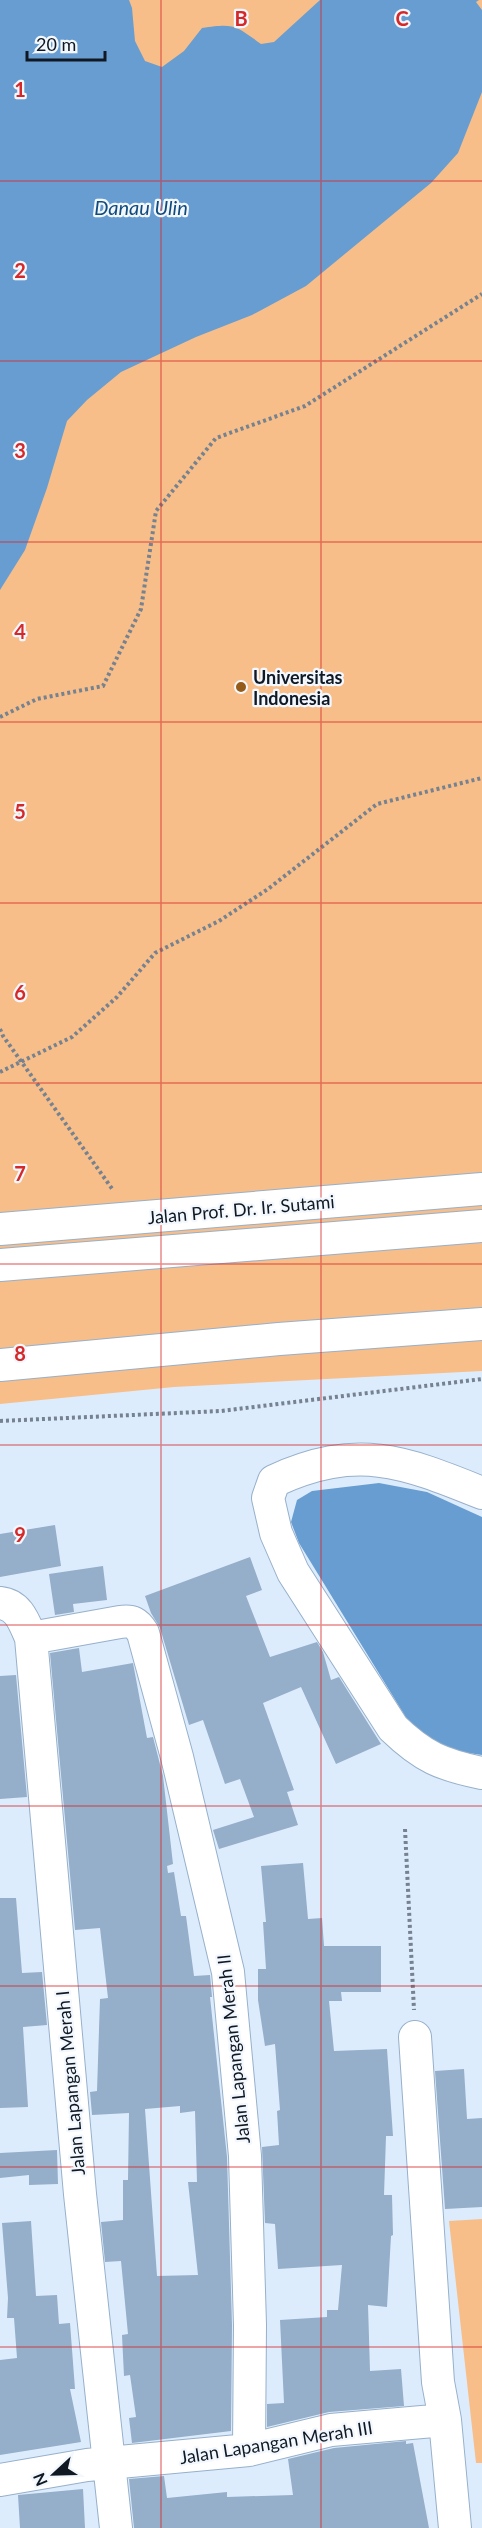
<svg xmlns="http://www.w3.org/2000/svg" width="482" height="2528" font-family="Lato,sans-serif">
  <rect width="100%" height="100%" fill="#dcecfd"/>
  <path fill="#f7be89" d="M0,0H482V1371L174,1387L0,1404Z
    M482,2219V2463H476L449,2221Z"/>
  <path fill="#689dd2" d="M0,0H129L132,8L135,41L145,61L162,67L184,51L202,28C234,23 235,25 261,44L274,42L320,0H479L476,2L482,10V92L458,153L431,183L306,286L252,315L196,337L121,372L87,400L67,421L47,488L25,550L0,590Z
    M379,1483L427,1492L482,1517V1755L462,1752L427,1742L410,1724L299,1543L291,1522L297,1500L312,1491Z"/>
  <path fill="#95aec9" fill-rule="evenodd" d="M55,1525L61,1566L0,1577V1534Z
    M250,1557L262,1590L246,1596L270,1657L317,1642L323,1652L331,1680L339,1677L381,1744L336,1764L301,1687L263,1703L294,1790L287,1792L298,1825L219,1849L213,1830L254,1817L240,1779L225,1784L203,1720L189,1725L160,1628L151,1613L145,1596Z
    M103,1566L107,1600L73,1604L74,1612L55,1615L49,1574Z
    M79,1648L82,1672L133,1663L147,1738L153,1737L163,1776L173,1864L167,1866L168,1873L174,1872L181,1916H186L194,1976L210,1975L212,1997H210L227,2157L232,2325L231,2431L132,2443L129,2418L136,2417L130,2375L124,2376L122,2335L128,2334L121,2261L105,2262L101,2222L123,2220V2180H128L129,2113L92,2115L90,2092L97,2091L100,1999L108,1998L100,1928L75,1930L50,1653ZM180,2106V2113L195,2111L197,2182H188L198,2275L157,2276L145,2109Z
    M16,1675L27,1797L0,1799V1676Z
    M303,1863L308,1919L322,1918L324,1946H381V1992H341L342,2001H329L334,2051L387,2049L393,2136H386L384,2195H392L393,2235L391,2236L387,2307L368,2305L370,2371L401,2369L404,2406L329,2412L267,2427V2404L284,2403L280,2320L327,2317V2310H338L342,2265L278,2269L275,2224L265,2223L262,2147L279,2145L277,2111L280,2110L275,2044L265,2046L258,2000V1969H266L263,1922H266L261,1866Z
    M0,1898H16L22,1973L42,1972L47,2025L23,2027L28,2107L0,2108Z
    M464,2069L467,2119L482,2118V2207L445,2209L435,2071Z
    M57,2150L58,2184L29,2185V2175L0,2178V2153Z
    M31,2221L36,2296L57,2295L59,2324L70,2323L75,2389H70L81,2442L0,2455V2360L17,2358L14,2318H7L8,2298L2,2223Z
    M406,2441V2444L413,2443L429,2528H134L129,2479L164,2476L167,2498L227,2492V2497L293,2495L288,2459L334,2448Z
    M83,2489L85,2528H20L18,2495Z"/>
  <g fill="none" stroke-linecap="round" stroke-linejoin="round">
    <g stroke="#97b0ca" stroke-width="34">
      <path id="minor" d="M0,1229L482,1189
        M0,1265L482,1226
        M0,1365L279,1339L482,1324
        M482,1493C403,1461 357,1443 274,1481L268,1498L276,1533L293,1572L393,1728C423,1757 442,1765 482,1773
        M0,1603C19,1605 24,1622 31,1638L80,2194L116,2528
        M31,1638L120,1622C132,1620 137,1623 143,1633L177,1757L228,1972L245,2156L250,2325L249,2450
        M415,2037L438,2382L445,2420L455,2528
        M0,2480L87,2465L249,2450L331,2430L445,2420"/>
    </g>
    <path stroke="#768290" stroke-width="4" stroke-dasharray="3 3" stroke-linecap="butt" d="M0,717L37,699L103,686L141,609L156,511L216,438L305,406L482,294
      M0,1029L3,1036L113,1190
      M0,1072L72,1037L117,997L155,953L219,921L268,889L377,804L482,778
      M0,1421L221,1411L482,1379
      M405,1829L414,2010"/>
    <use href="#minor" stroke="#fff" stroke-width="32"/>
  </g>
  <path fill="none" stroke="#d62828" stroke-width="1.5" stroke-opacity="0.55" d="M161,0V2528M321,0V2528M0,181H482M0,361H482M0,542H482M0,722H482M0,903H482M0,1083H482M0,1264H482M0,1445H482M0,1625H482M0,1806H482M0,1986H482M0,2167H482M0,2347H482"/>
  <circle fill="#955b18" stroke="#f3f8fe" stroke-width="2" cx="241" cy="687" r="6"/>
  <g text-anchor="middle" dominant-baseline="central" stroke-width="4.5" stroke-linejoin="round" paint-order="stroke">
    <g font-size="18" font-weight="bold" fill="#101923" stroke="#f3f8fe" text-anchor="start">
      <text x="253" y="677">Universitas<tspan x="253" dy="21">Indonesia</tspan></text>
    </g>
    <g font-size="18" fill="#101923" stroke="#f3f8fe">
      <text transform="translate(241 1209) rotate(-5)">Jalan Prof. Dr. Ir. Sutami</text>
      <text transform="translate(233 2049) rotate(-96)">Jalan Lapangan Merah II</text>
      <text transform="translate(70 2083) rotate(-95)">Jalan Lapangan Merah I</text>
      <text transform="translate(276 2442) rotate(-9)">Jalan Lapangan Merah III</text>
    </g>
    <g font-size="20" font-style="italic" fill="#104b7d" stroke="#f3f8fe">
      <text x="141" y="207">Danau Ulin</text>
    </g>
  </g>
  <g font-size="20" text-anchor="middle" font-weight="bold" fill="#d62828" stroke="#f3f8fe" stroke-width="4.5" stroke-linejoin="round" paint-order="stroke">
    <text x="241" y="26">B</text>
    <text x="402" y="26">C</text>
    <text x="20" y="97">1</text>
    <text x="20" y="278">2</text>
    <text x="20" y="458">3</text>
    <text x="20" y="639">4</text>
    <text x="20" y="819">5</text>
    <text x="20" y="1000">6</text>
    <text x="20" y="1181">7</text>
    <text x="20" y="1361">8</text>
    <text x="20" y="1542">9</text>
  </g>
  <g transform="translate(54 2474) rotate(248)" stroke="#f3f8fe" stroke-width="4.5" paint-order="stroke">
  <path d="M0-4.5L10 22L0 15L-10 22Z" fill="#101923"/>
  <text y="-9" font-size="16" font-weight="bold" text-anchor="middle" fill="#101923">N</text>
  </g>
  <path d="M27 51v9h78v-9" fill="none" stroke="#101923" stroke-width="3"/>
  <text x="36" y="51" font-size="18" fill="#101923" stroke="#f3f8fe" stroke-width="4.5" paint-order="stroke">20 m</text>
</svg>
